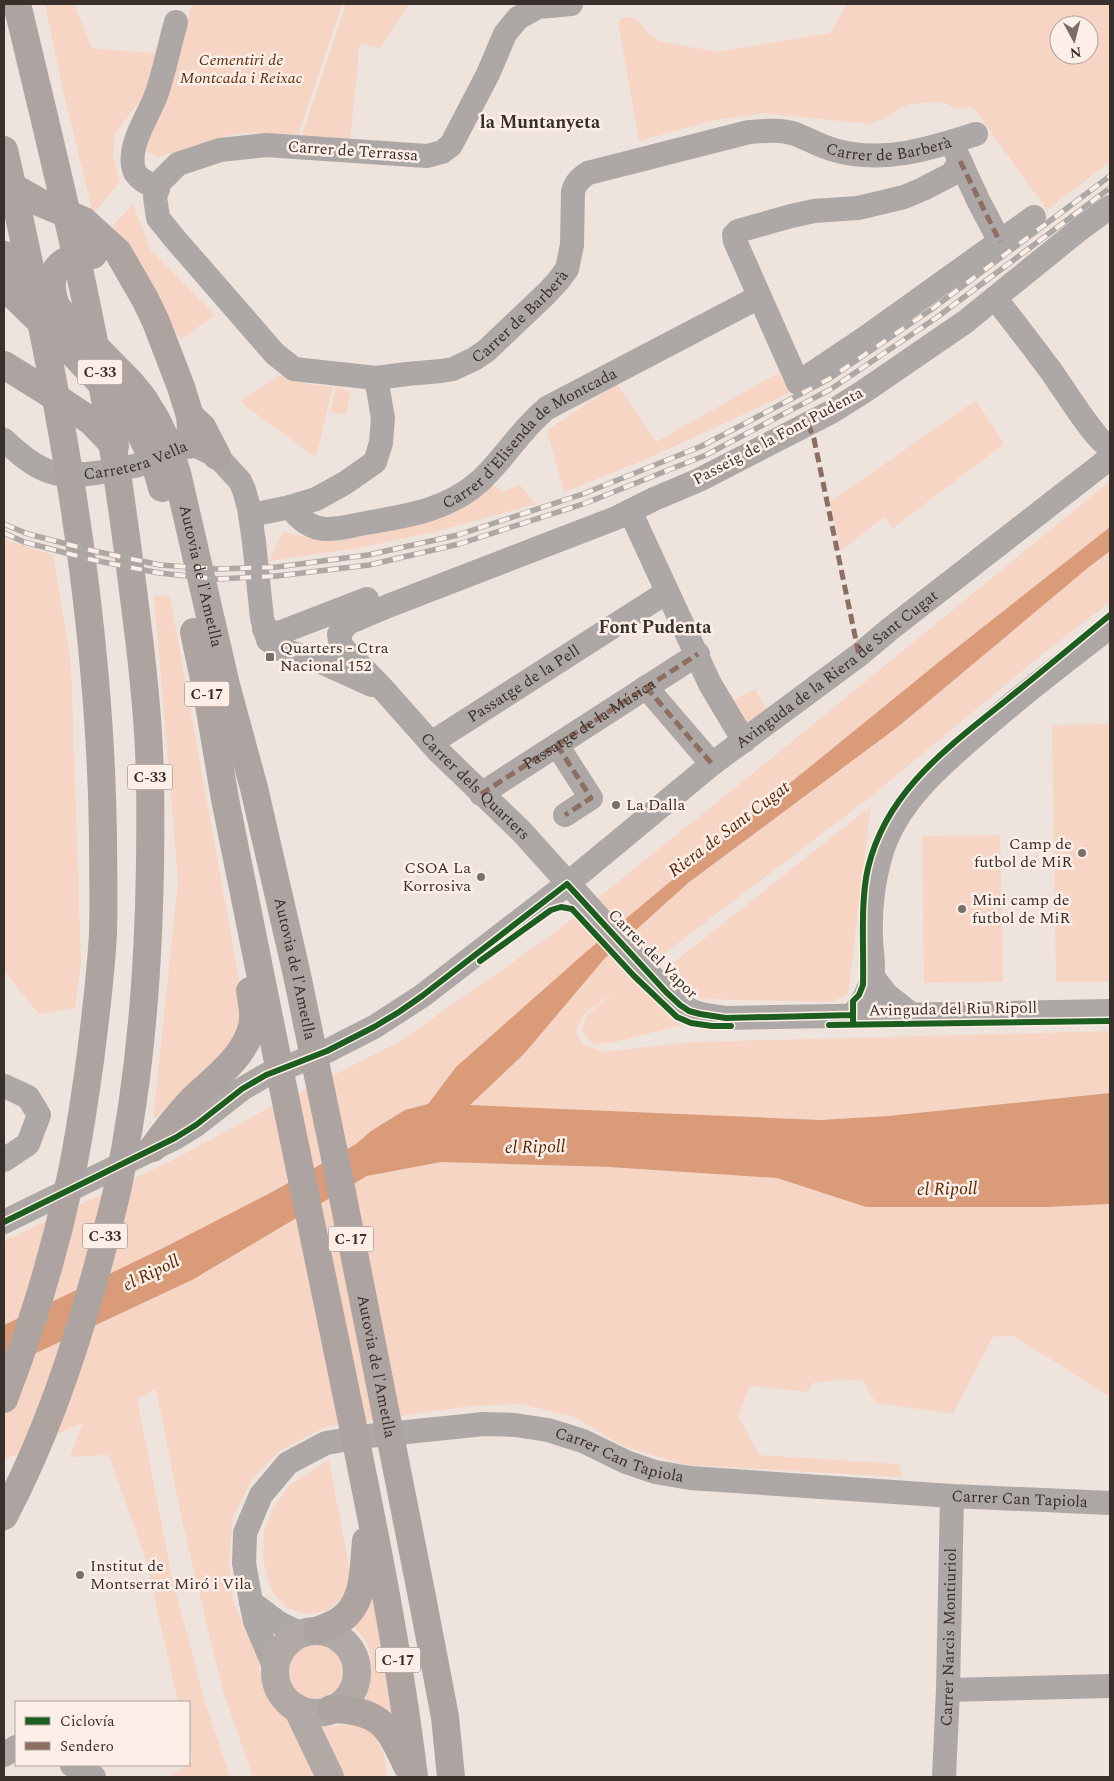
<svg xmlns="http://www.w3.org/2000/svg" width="1114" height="1781" font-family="Spectral,serif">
  <rect width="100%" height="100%" fill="#eee3dd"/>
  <path fill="#f7d5c5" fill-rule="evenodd" d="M45,4H74L92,48L162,54L151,86L115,134L113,156L120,182L93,214L62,86Z
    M192,4H342L298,135C275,134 235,128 216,141L158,157L145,151L167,95L172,72Z
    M346,4H409L380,48L362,44L358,50V64L350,139L301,138Z
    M847,4H1110V162L1047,210L973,107L958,108L939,102L911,104L905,106L883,119L868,124L764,113L711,121L639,141L618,22L623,18L631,17L638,20L648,33L658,41L718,52L830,33ZM1059,25H1089V55H1059Z
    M133,204L150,249L215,315L180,340L112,226Z
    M778,373L791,391L783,396L651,457L564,492L547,430L617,384L656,442Z
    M280,375C297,383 314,385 333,387L316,457L244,405L241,401Z
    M336,387L351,392L345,415L330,412Z
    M976,400L1004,444L893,528L884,517L841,550L830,502Z
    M1110,481V527L940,661L736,827L456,1067L427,1104L405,1110L371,1131L356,1144L274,1191L167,1246L4,1325V1241L175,1159L267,1109L399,1042L553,934L794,740Z
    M492,484L502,492L520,485L536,504L434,532L357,548L269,561L283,532L321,540Z
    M4,539L53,555L71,664L81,961L75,1008L39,1014L4,971Z
    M1110,551V602L1039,657L874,794L635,976L691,1023L615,1042L592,1044L582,1031L586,1016L617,989L584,1014L577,1028V1035L583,1045L604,1052L692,1042L1110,1031V1093L888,1116L820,1120L469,1106L524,1054L605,958L688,883L899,726L1089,567Z
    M154,595L170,597L247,1023L220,1058L153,1120L178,881Z
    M755,690L767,710L747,725L732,700Z
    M1110,724V982H1056L1052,725Z
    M871,806L848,994L832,1002L701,999L672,964Z
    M1000,835L1003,982L924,983L922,836Z
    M441,1162L609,1167L777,1178L866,1207H1048L1110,1204V1397L1014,1336L993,1337L953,1414L876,1403L863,1381L842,1379L813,1383L808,1392L750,1386L738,1416L759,1455L899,1464L902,1477L686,1465L623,1446L574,1417L520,1404L470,1406L326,1427L281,1450L253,1478L233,1517L229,1561L233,1602L257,1652L263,1688L273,1706L290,1722L320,1777H253L224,1694L209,1634L182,1520L156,1389L137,1399L172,1577L205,1702L230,1777H169L193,1761L189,1744V1702H178L146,1560L109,1455L70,1457L83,1422L4,1460V1368L192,1280L367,1176Z
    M329,1460L350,1573L345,1596L327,1611L308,1614L289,1609L274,1595L267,1577L263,1557L264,1531L273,1508L290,1485Z
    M372,1594L392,1719L365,1700C371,1681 376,1658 365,1640C362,1635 356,1630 351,1625Z
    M284 1671a32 32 0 1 1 64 0a32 32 0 1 1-64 0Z
    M358,1723L373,1731L384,1755L387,1777H343L319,1728Z"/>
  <path fill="#da9b79" d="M1110,527V551L1089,567L899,726L688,883L605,958L524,1054L470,1105L820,1120L888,1116L1110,1093V1204L1048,1207H866L777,1178L609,1167L441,1162L367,1176L192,1280L4,1368V1325L167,1246L274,1191L356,1144L371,1131L405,1110L428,1104L456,1067L587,951L736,827L940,661Z"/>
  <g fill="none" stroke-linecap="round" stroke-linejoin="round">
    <g stroke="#ada7a5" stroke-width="24">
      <path id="s1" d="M571,4L538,7L518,18L505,34L488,74L451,145L442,152L427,156L266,145L220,150L178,164L160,182L155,197L158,218L175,239L275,354L294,369L376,378L407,374L441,371L453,369L474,359L486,351L547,293L558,281L567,269L572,245L573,192C575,183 580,178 588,173L749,132C764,131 780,129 795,134C808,139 820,146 834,150C883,164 929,149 976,134"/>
      <path d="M955,150L978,200L1000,242"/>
      <path d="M960,161L952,174L923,189L904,197L858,208L814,211L791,216L738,231L734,235L735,241L798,383L865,338L1034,217"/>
      <path d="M158,189C150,184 137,179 134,170C126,145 151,113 158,90C165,67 170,44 176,22"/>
      <path id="s2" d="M1110,207L1080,229L965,322L863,392L831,412L699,480L654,499L616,518L388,606L348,623L339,634L341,646L383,689L438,751L522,832L666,992C688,1013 696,1014 726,1018L1110,1011"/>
      <path d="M995,298C1014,322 1033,347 1051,371C1062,386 1096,442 1110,447"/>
      <path id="s3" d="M4,440C18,453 35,468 54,473C72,478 115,471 134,466C152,462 170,452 188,445L196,446L217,456L240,481L244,490L249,508L254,542L262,618L268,640L280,649L319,661L372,685"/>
      <path id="s4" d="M290,507C299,519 310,528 325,529C338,530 353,525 366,523C407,516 448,510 480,481C504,459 521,429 547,408L759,297"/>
      <path d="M630,511L710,684L744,741"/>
      <path d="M251,515L290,507L316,499L345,483L375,462L381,443L383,418L376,378"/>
      <path d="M264,629L269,632L279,633L367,599"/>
      <path d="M646,687L712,764"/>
      <path id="s5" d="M431,743L667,592"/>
      <path d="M557,745L591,798L565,815"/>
      <path d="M481,794L698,654"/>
      <path d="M873,977L887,995L911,1014"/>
      <path d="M853,1015C861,1004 869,992 872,978C875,966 871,950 871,937C870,910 873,883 880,858C895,800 948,759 991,722C1030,688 1070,658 1110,627"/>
      <path d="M4,1086L28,1097L39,1115L28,1144L4,1160"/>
      <path id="s6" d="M4,1222L175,1138L196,1125L242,1089L266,1075L327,1051L374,1027L422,996L567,884L712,764L859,655L890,629L1110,458"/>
      <path d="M251,1602L279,1623L301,1634"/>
      <path id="s7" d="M276,1671L255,1621L251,1602L244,1563L245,1533L261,1495L288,1463L326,1443L368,1436L484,1424L515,1425L548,1430L583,1441L626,1462L655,1472L690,1478L952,1496L1110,1503"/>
      <path d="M948,1690L1110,1686"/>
      <path d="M4,1755L16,1747"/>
      <path d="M72,1765L94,1777"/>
      <path id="s8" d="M944,1777L948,1690L952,1496"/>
    </g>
    <path stroke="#b1a9a6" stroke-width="28" d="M275 1672a41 41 0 1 1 82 0a41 41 0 1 1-82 0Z
      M297,1708L330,1777"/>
    <g stroke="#ada4a1" stroke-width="28">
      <path d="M4,150C56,377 100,603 103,837C103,869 104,901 103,933C101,973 96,1013 91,1053C85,1097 79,1142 69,1185C53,1258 31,1329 4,1399"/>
      <path d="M4,182L41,203L84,221L118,252L145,299L156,322L181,387L190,416L191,427L188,445"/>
      <path id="s9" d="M4,255L11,264L57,308L129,381L143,398L156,419L167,442L177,473L226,685L254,788L297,975L338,1172L422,1597L445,1717L451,1777"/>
      <path d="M4,286C30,312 57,337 83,364C119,401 150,436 162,488"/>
      <path d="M57,308C43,274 58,256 93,255"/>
      <path d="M4,365L46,391L91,421L115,446"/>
      <path d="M190,416L202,427L217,456"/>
      <path d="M194,632L207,693L225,799C260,977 297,1156 334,1334C364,1481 396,1628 414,1777"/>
      <path d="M153,1148C165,1131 178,1115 192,1100C214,1079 245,1057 252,1026C255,1014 252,1003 250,991"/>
      <path d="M4,1516C49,1431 79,1339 103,1246C108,1226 114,1206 118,1186C146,1052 152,913 150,776C148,699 137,621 127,544C119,485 111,426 99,368C76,245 46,125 17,4"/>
      <path d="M317,1631C324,1628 333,1625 339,1621C366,1603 363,1569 366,1541"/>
      <path d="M331,1709C379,1710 388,1724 407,1766"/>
    </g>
    <g stroke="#ada8a5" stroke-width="5.5">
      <path id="rail" d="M4,524L28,534L94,551L160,565L217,569L277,567L368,555L458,535L583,494L702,446L829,379L932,309L1110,176
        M4,533L24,542L93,560L159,573L217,579L277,576L369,565L459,544L586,503L706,455L831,389L936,318L1110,188"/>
    </g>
    <use href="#rail" stroke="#fdefe8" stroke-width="4" stroke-dasharray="11" stroke-linecap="butt"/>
    <g stroke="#8d6e63" stroke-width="5" stroke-dasharray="10 5" stroke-linecap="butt">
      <path d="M960,161L1000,242"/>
      <path d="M808,424L814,439L820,468L859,655"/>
      <path d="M646,687L712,764"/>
      <path d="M557,745L591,798L565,815"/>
      <path id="s10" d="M481,794L698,654"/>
    </g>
    <g stroke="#fdefe8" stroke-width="9">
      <path id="cycleway" d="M480,961L551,910L561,907L572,909L634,976L677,1017L691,1023L712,1026H731
        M853,1023V1001L859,995L863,985C864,949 860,902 868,868C886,792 947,748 1004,702C1040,673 1075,644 1110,615
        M829,1025L1110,1021
        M4,1222L175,1138L196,1125L242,1089L266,1075L327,1051L374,1027L399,1012L422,996L567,884L666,992L680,1005L689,1011L700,1014L726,1018L853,1015"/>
    </g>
    <use href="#cycleway" stroke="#1b5e20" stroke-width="6"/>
  </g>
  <g fill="#786f6a" stroke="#fdefe8" stroke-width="2">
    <rect x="265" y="652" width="10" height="10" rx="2.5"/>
    <circle cx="616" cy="805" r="5"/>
    <circle cx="1082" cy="853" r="5"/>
    <circle cx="481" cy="877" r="5"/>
    <circle cx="962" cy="909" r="5"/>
    <circle cx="80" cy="1575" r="5"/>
  </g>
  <g text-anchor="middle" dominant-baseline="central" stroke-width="5" stroke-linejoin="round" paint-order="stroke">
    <g fill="#fdefe8" stroke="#746964" stroke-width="1">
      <rect x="77.5" y="359.5" width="45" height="25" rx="4"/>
      <rect x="184.5" y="681.5" width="45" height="25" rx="4"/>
      <rect x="127.5" y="764.5" width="45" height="25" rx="4"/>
      <rect x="82.5" y="1223.5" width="45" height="25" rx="4"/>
      <rect x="328.5" y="1226.5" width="45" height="25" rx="4"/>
      <rect x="375.5" y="1647.5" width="45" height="25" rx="4"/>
    </g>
    <g font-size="15" font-weight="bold" fill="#39302c">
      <text x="100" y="372">C-33</text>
      <text x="207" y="694">C-17</text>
      <text x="150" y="777">C-33</text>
      <text x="105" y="1236">C-33</text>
      <text x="351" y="1239">C-17</text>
      <text x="398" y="1660">C-17</text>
    </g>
    <g font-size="16" font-style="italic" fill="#642c09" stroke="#fdefe8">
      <text x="241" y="60">Cementiri de<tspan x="241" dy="18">Montcada i Reixac</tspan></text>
    </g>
    <g font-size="16" fill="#39302c" stroke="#fdefe8">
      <text stroke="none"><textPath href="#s1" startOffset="1471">Carrer de Barberà</textPath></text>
      <text transform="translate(353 151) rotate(4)">Carrer de Terrassa</text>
      <text stroke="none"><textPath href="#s1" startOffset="991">Carrer de Barberà</textPath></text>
      <text transform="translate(778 436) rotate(-28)">Passeig de la Font Pudenta</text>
      <text stroke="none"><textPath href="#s4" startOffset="274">Carrer d'Elisenda de Montcada</textPath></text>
      <text stroke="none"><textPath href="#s3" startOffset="144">Carretera Vella</textPath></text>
      <text stroke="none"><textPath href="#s9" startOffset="388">Autovia de l'Ametlla</textPath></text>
      <text stroke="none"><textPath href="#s6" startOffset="1005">Avinguda de la Riera de Sant Cugat</textPath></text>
      <text stroke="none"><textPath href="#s5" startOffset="110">Passatge de la Pell</textPath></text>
      <text stroke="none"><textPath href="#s10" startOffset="129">Passatge de la Música</textPath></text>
      <text stroke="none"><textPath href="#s2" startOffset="1095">Carrer dels Quarters</textPath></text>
      <text transform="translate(653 954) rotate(45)">Carrer del Vapor</text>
      <text stroke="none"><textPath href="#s9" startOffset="792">Autovia de l'Ametlla</textPath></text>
      <text transform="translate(953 1009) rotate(-1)">Avinguda del Riu Ripoll</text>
      <text stroke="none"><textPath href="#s9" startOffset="1198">Autovia de l'Ametlla</textPath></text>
      <text stroke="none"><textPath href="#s7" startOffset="569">Carrer Can Tapiola</textPath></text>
      <text stroke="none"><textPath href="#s7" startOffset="974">Carrer Can Tapiola</textPath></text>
      <text stroke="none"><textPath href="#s8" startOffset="140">Carrer Narcis Montiuriol</textPath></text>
    </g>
    <g font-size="16" fill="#39302c" stroke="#fdefe8" text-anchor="start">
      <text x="280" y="648">Quarters - Ctra<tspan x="280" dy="18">Nacional 152</tspan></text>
      <text x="626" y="805">La Dalla</text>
      <text x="1072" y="844" text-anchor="end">Camp de<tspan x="1072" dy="18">futbol de MiR</tspan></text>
      <text x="471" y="868" text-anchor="end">CSOA La<tspan x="471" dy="18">Korrosiva</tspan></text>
      <text x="972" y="900">Mini camp de<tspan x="972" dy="18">futbol de MiR</tspan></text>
      <text x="90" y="1566">Institut de<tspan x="90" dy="18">Montserrat Miró i Vila</tspan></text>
    </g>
    <g font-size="18" font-weight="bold" fill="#39302c" stroke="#fdefe8">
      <text x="540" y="122">la Muntanyeta</text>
      <text x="655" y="627">Font Pudenta</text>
    </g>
    <g font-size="18" font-style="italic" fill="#5e2703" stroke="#fdefe8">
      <text transform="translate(729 829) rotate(-37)">Riera de Sant Cugat</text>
      <text transform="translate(535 1147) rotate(-1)">el Ripoll</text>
      <text transform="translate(947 1189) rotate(-1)">el Ripoll</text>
      <text transform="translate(151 1273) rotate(-26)">el Ripoll</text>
    </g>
  </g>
  <rect width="1114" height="1781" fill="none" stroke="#39302c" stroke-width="10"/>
  <rect x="15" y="1701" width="175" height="65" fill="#fdefe8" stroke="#afa39d"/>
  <rect x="25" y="1717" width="25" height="8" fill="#1b5e20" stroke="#afa39d"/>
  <text x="60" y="1726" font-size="15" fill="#39302c">Ciclovía</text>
  <rect x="25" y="1742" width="25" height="8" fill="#8d6e63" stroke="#afa39d"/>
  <text x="60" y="1751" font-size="15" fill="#39302c">Sendero</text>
  <g transform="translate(1074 40) rotate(173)"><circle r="24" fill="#fdefe8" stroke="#afa39d"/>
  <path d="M0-4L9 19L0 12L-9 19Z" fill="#786f6a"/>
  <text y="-8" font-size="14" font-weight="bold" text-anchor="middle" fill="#39302c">N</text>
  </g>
</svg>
